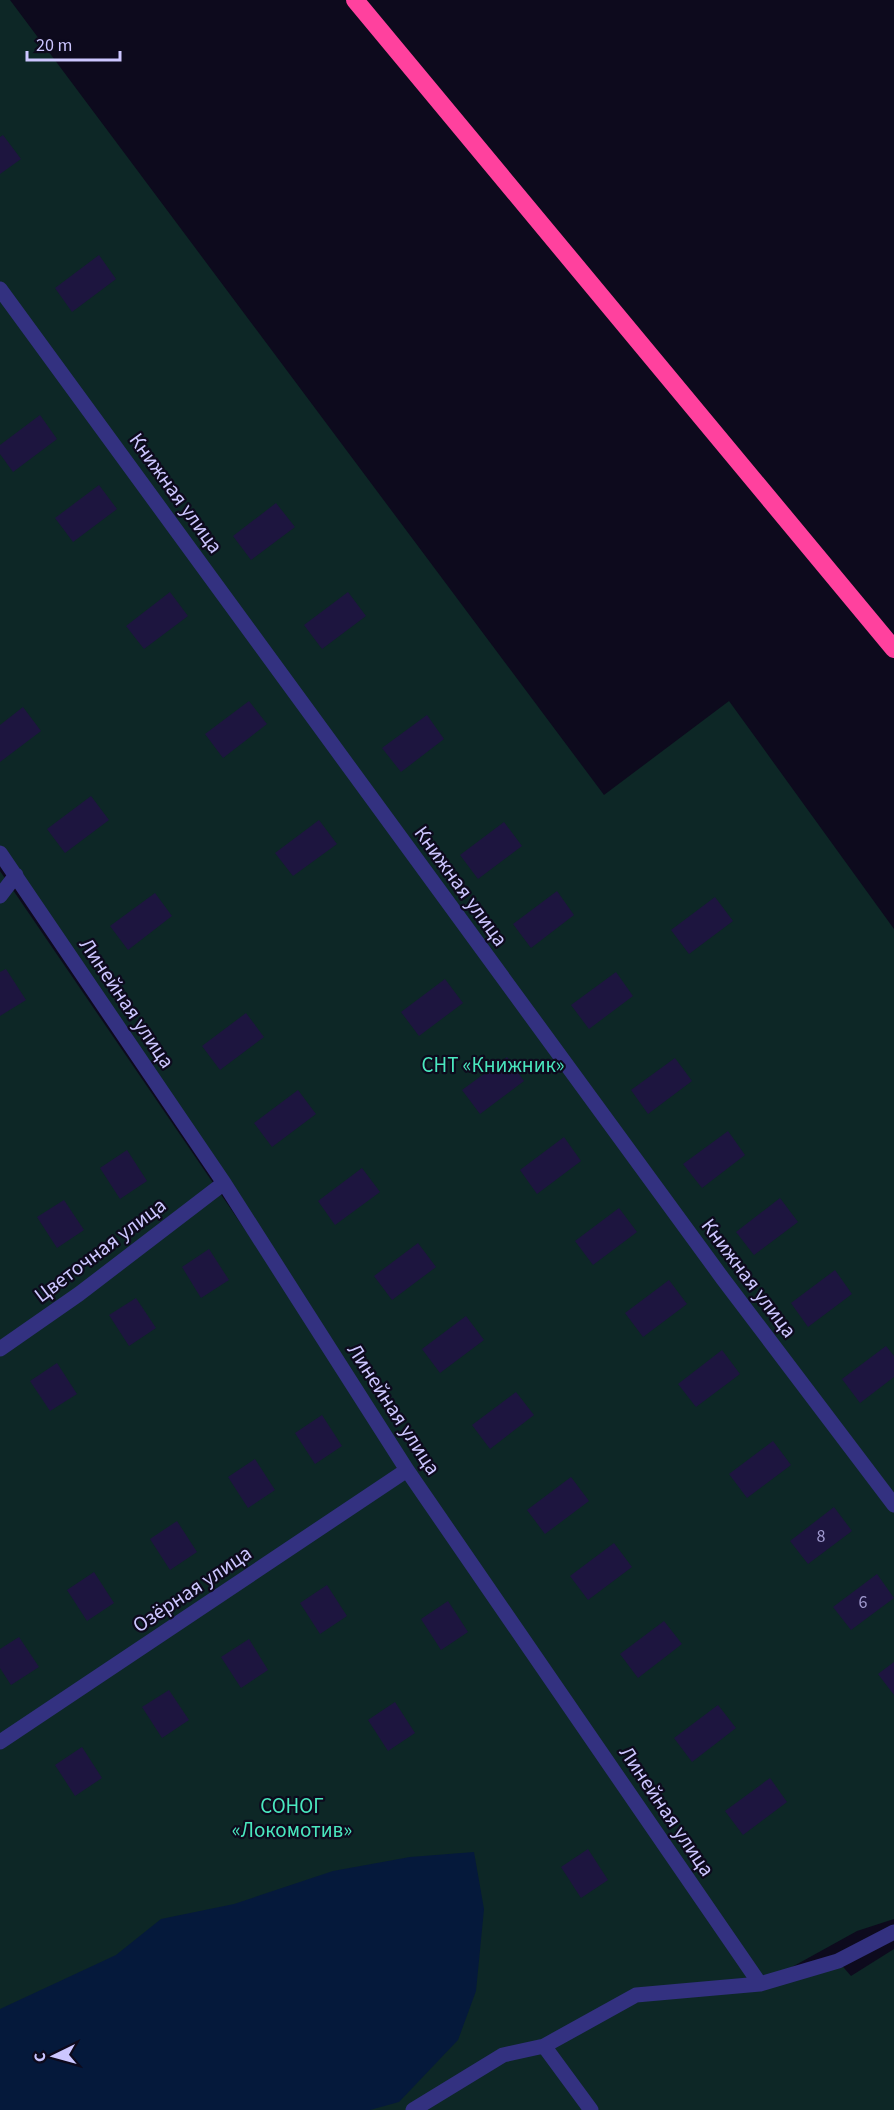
<svg xmlns="http://www.w3.org/2000/svg" width="894" height="2110" font-family="'Source Sans 3',sans-serif">
  <rect width="100%" height="100%" fill="#0d0a1d"/>
  <path fill="#0d2726" d="M0,0H10L604,795L729,701L894,929V1919L857,1931L763,1983L838,1961L851,1976L894,1949V2110H0V871L696,1890L0,853Z"/>
  <path fill="#05193b" d="M474,1852L484,1909L476,1991L458,2040L399,2102L370,2110H0V2009L116,1955L161,1919L234,1904L333,1871L410,1857Z"/>
  <path fill="#1d153f" d="M3,135L21,159L0,174V137Z
    M99,255L116,279L72,312L55,288Z
    M40,415L57,439L13,472L0,454V445Z
    M99,485L117,509L73,542L55,518Z
    M276,503L295,527L251,560L233,536Z
    M170,592L188,616L144,649L126,626Z
    M348,592L366,616L322,649L304,625Z
    M249,701L267,724L223,758L205,734Z
    M23,707L41,731L0,762V725Z
    M427,715L444,739L401,772L382,748Z
    M91,796L109,820L65,853L47,829Z
    M319,820L337,844L293,876L275,853Z
    M504,822L522,846L478,879L460,855Z
    M557,891L574,915L531,948L513,924Z
    M155,893L172,916L128,950L110,926Z
    M715,897L733,921L689,954L671,930Z
    M6,969L26,1000L0,1016V972Z
    M616,972L633,996L589,1029L571,1005Z
    M445,979L463,1003L419,1036L401,1012Z
    M246,1013L264,1037L220,1070L202,1046Z
    M507,1057L524,1081L480,1114L462,1090Z
    M675,1058L692,1081L648,1114L631,1090Z
    M298,1090L316,1114L272,1147L254,1123Z
    M728,1131L745,1155L702,1188L683,1164Z
    M564,1137L581,1161L537,1194L520,1170Z
    M127,1150L147,1181L120,1199L100,1168Z
    M362,1168L380,1192L335,1225L318,1201Z
    M780,1198L798,1222L754,1255L736,1232Z
    M64,1200L84,1230L57,1248L37,1217Z
    M619,1208L637,1232L593,1265L575,1241Z
    M418,1243L436,1267L392,1300L374,1276Z
    M209,1249L229,1280L201,1298L182,1267Z
    M835,1270L852,1294L808,1327L791,1303Z
    M669,1280L687,1304L643,1337L625,1313Z
    M136,1298L156,1328L129,1346L109,1315Z
    M466,1316L484,1340L440,1373L422,1349Z
    M886,1346L894,1356V1377L860,1403L842,1379Z
    M722,1350L740,1374L696,1407L678,1384Z
    M57,1363L77,1394L50,1411L30,1381Z
    M516,1392L534,1415L490,1449L472,1425Z
    M322,1415L342,1446L315,1464L295,1433Z
    M773,1441L791,1465L747,1498L729,1474Z
    M255,1459L275,1490L248,1508L228,1477Z
    M571,1477L589,1501L545,1534L527,1510Z
    M834,1507L852,1531L808,1564L790,1541Z
    M177,1521L197,1552L170,1570L150,1539Z
    M614,1543L632,1567L588,1600L570,1576Z
    M94,1572L114,1603L87,1621L67,1590Z
    M877,1574L894,1598L851,1630L833,1607Z
    M327,1585L347,1616L320,1634L300,1603Z
    M448,1601L468,1632L441,1650L421,1619Z
    M664,1621L682,1644L638,1678L620,1654Z
    M19,1637L39,1667L11,1685L0,1668V1649Z
    M249,1639L268,1670L241,1688L221,1657Z
    M894,1662V1695L878,1674Z
    M169,1690L189,1720L162,1738L142,1707Z
    M395,1702L415,1733L388,1751L368,1720Z
    M718,1705L736,1728L692,1762L674,1738Z
    M82,1747L102,1778L75,1796L55,1765Z
    M770,1778L787,1802L743,1835L725,1811Z
    M588,1849L608,1880L581,1898L561,1867Z"/>
  <g fill="none" stroke-linecap="round" stroke-linejoin="round">
    <path stroke="#333180" stroke-width="15" d="M0,289L723,1279L894,1505
      M0,853L224,1183L407,1470L760,1984
      M0,896L16,875
      M0,1349L79,1294L224,1183
      M0,1742L407,1470
      M544,2046L591,2110
      M413,2110L503,2055L544,2046L636,1995L760,1984L838,1961L894,1932"/>
    <path stroke="#ff419e" stroke-width="18" d="M355,0L894,649"/>
  </g>
  <g text-anchor="middle" dominant-baseline="central" stroke-width="4.5" stroke-linejoin="round" paint-order="stroke">
    <g font-size="18" fill="#a09acf">
      <text x="821" y="1536">8</text>
      <text x="863" y="1602">6</text>
    </g>
    <g font-size="21" fill="#ccc6ff" stroke="#0d0a1d">
      <text transform="translate(176 493) rotate(54)">Книжная улица</text>
      <text transform="translate(461 886) rotate(54)">Книжная улица</text>
      <text transform="translate(127 1003) rotate(56)">Линейная улица</text>
      <text transform="translate(100 1250) rotate(-37)">Цветочная улица</text>
      <text transform="translate(749 1278) rotate(53)">Книжная улица</text>
      <text transform="translate(394 1409) rotate(57)">Линейная улица</text>
      <text transform="translate(192 1589) rotate(-34)">Озёрная улица</text>
      <text transform="translate(667 1811) rotate(56)">Линейная улица</text>
    </g>
    <g font-size="21" fill="#4ae7be" stroke="#0d0a1d">
      <text x="493" y="1065">СНТ «Книжник»</text>
      <text x="292" y="1806">СОНОГ<tspan x="292" dy="24">«Локомотив»</tspan></text>
    </g>
  </g>
  <g transform="translate(54 2056) rotate(265)" stroke="#0d0a1d" stroke-width="4.5" paint-order="stroke">
  <path d="M0-4.5L10 22L0 15L-10 22Z" fill="#ccc6ff"/>
  <text y="-9" font-size="16" font-weight="bold" text-anchor="middle" fill="#ccc6ff">С</text>
  </g>
  <path d="M27 51v9h93v-9" fill="none" stroke="#ccc6ff" stroke-width="3"/>
  <text x="36" y="51" font-size="18" fill="#ccc6ff" stroke="#0d0a1d" stroke-width="4.5" paint-order="stroke">20 m</text>
</svg>
